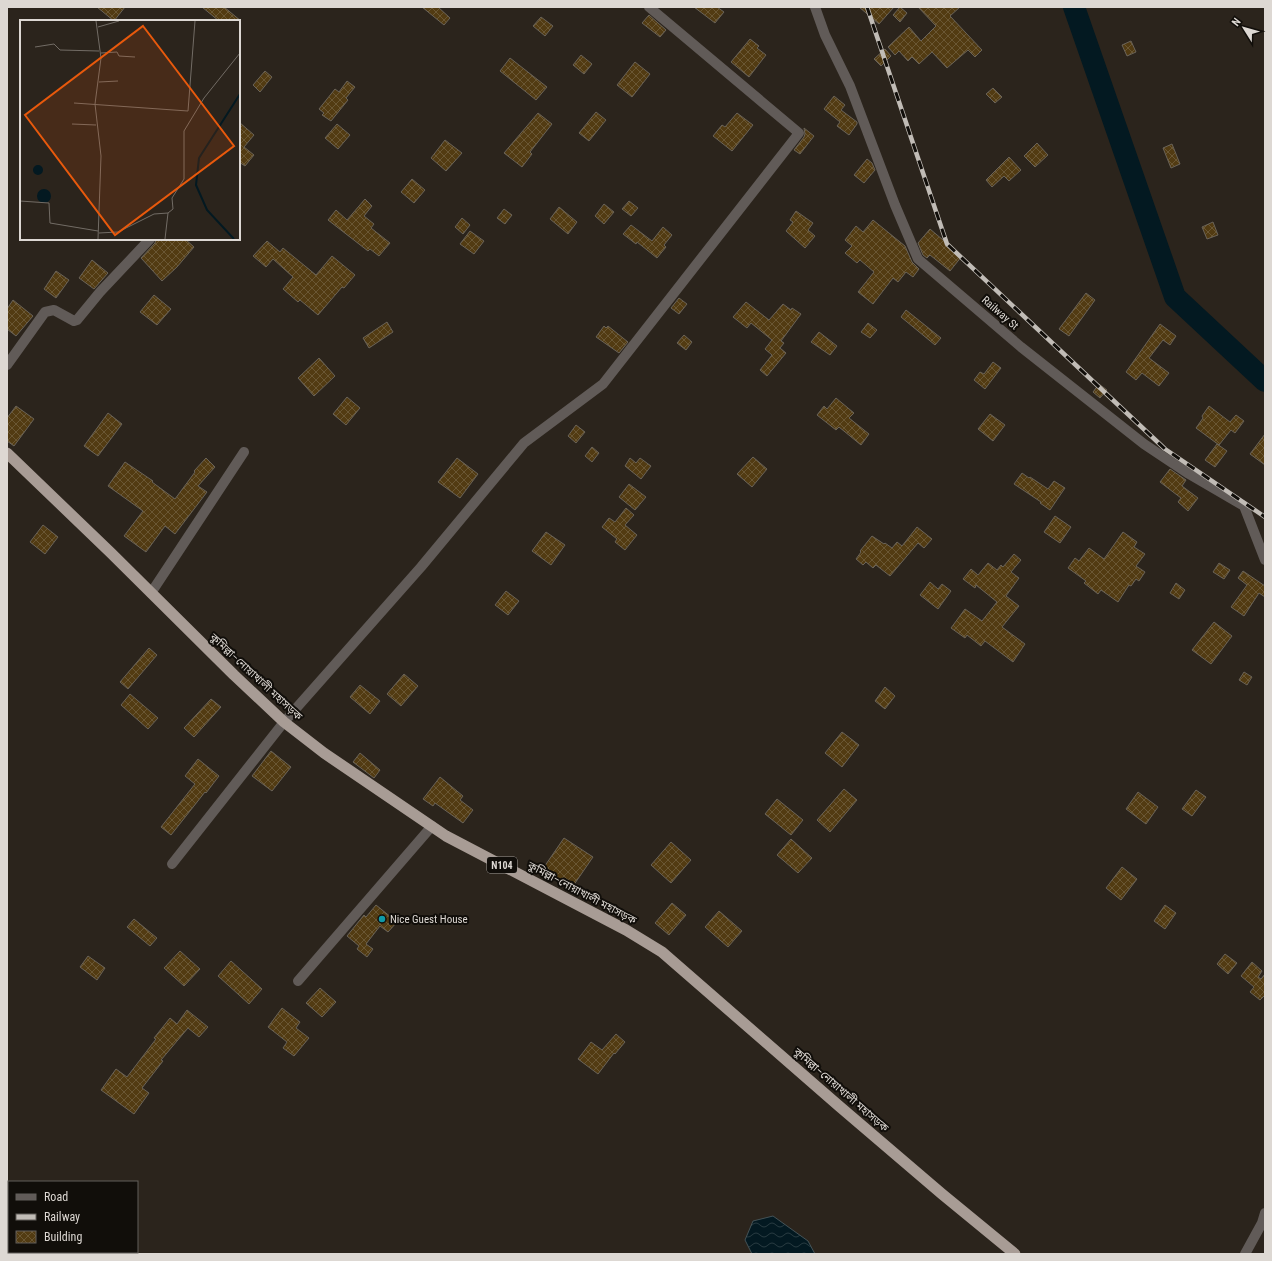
<svg xmlns="http://www.w3.org/2000/svg" width="1272" height="1261" font-family="'Roboto Condensed','Noto Sans Bengali',sans-serif">
  <defs>
    <pattern id="water-waves" width="16" height="10" patternUnits="userSpaceOnUse"><rect width="16" height="10" fill="#031921"/><path d="M0 5q4-4 8 0t8 0" fill="none" stroke="#273a40"/></pattern>
    <pattern id="building-cross-hatch" width="8" height="8" patternUnits="userSpaceOnUse"><rect width="8" height="8" fill="#523b12"/><path d="M0 0l8 8M0 8l8-8" fill="none" stroke="#6a5734"/></pattern>
  </defs>
  <rect width="100%" height="100%" fill="#2b241c"/>
  <path fill="url(#water-waves)" stroke="#445256" d="M773,1216L808,1241L815,1254H752L745,1240L753,1221Z"/>
  <g fill="none" stroke-linecap="round" stroke-linejoin="round">
    <path stroke="#031921" stroke-width="22" d="M1074,7L1175,297L1265,381"/>
  </g>
  <path fill="url(#building-cross-hatch)" stroke="#6a6358" d="M97,7H125L114,21Z
    M202,7H224L241,21H219Z
    M422,7H438L450,18L444,25Z
    M694,7H717L724,12L715,23Z
    M859,7H894L879,24Z
    M900,7L907,13L900,22L893,15Z
    M918,7H960L950,16L982,50L975,57L968,50L947,68L932,52L919,64L912,57L908,61L899,51L895,55L888,47L909,27L921,41L936,26Z
    M649,15L666,30L660,37L642,23Z
    M541,17L553,26L545,36L533,26Z
    M750,39L759,46L757,48L766,55L749,77L731,62Z
    M1131,41L1136,52L1127,56L1122,45Z
    M885,49L891,56L881,66L874,59Z
    M581,55L592,64L584,74L573,65Z
    M510,58L547,87L536,100L500,71Z
    M635,62L650,74L632,97L617,85Z
    M265,71L272,77L260,92L253,85Z
    M347,81L355,87L346,98L348,100L331,121L322,115L324,113L319,109L335,89L339,92Z
    M993,88L1002,97L995,103L986,94Z
    M834,96L845,105L841,110L857,122V124L849,135L837,126L840,122L824,109Z
    M596,112L606,120L589,141L579,133Z
    M538,113L552,124L530,152L532,154L522,167L504,153Z
    M737,113L753,125L732,151L713,136L722,125L725,127Z
    M239,122L254,135L244,147L254,155L245,166L239,162Z
    M337,124L350,135L338,149L325,138Z
    M804,128L814,136L800,154L794,150L804,137L805,134Z
    M445,140L462,153L446,171L431,158Z
    M1037,143L1048,155L1035,167L1024,156Z
    M1172,144L1180,164L1171,168L1163,148Z
    M1009,157L1021,170L1009,181L1004,176L992,187L986,180Z
    M867,159L872,163L875,170L864,183L854,175Z
    M412,179L425,190L414,203L401,192Z
    M365,199L372,206L364,216L374,224L371,228L390,243L379,256L370,249L368,251L328,220L336,210L347,220Z
    M629,201L638,208L631,216L622,209Z
    M604,204L614,212L604,224L595,216Z
    M559,207L577,222L568,234L550,219Z
    M504,209L512,215L505,224L497,218Z
    M796,211L813,223L808,230L815,236L805,248L786,231L793,222L790,220Z
    M462,218L470,225L463,234L455,227Z
    M873,220L905,246L912,262L919,269L913,277L906,272L898,282L893,278L873,304L858,292L874,272L860,260L857,263L845,253L852,246L845,240L856,226L863,232Z
    M1213,222L1218,235L1207,239L1202,227Z
    M631,225L652,241L663,227L672,235L664,245L666,247L657,258L637,242L636,244L623,234Z
    M930,229L962,256L950,271L930,255L927,258L923,255L918,243Z
    M470,231L484,241L474,254L460,244Z
    M156,239H185L194,247L177,267L162,281L141,258L155,243Z
    M267,241L280,252L283,248L316,275L332,256L355,275L344,288L342,287L318,315L300,300L298,302L283,289L293,277L273,259L266,267L253,256Z
    M92,260L108,273L94,289L79,278Z
    M56,271L69,280L56,298L44,289Z
    M1086,293L1095,300L1069,336L1059,329Z
    M154,295L171,309L157,325L140,312Z
    M679,298L687,304L679,314L671,308Z
    M13,300L33,316L16,336L7,329V309Z
    M746,302L769,320L783,304L791,310L792,308L801,314L781,341L784,343L780,348L786,353L767,376L760,370L772,355L765,349L772,340L751,323L747,328L733,317Z
    M906,310L941,338L935,345L901,317Z
    M387,322L393,332L369,348L363,338Z
    M868,323L877,330L870,338L861,332Z
    M1160,324L1176,336L1170,345L1163,340L1149,358L1169,373L1159,386L1142,373L1136,380L1126,372Z
    M604,326L606,328L608,326L628,342L619,353L596,337Z
    M819,332L837,346L830,355L811,342Z
    M684,335L692,342L686,350L677,343Z
    M319,358L335,376L314,396L298,378Z
    M993,362L1001,368L985,389L974,380L980,372L984,374Z
    M1099,384L1107,390L1100,398L1093,392Z
    M347,397L360,408L346,425L333,414Z
    M836,398L854,413L849,418L869,434L861,445L839,427L836,430L817,415L824,406L827,409Z
    M16,406L34,419L14,446L7,441V418Z
    M1209,406L1230,422L1236,415L1244,421L1235,433L1231,430L1219,445L1196,428L1203,418L1202,416Z
    M108,413L122,424L98,456L84,446Z
    M990,414L1005,425L993,441L978,429Z
    M576,425L585,432L576,443L568,436Z
    M1265,434V465L1250,454Z
    M1217,444L1227,451L1215,467L1205,460Z
    M592,447L599,453L592,462L585,456Z
    M753,457L767,469L752,487L737,474Z
    M206,458L215,467L198,486L207,492L175,534L165,526L146,552L124,536L143,511L108,486L125,462L153,481L152,482L175,499L195,472L194,471Z
    M457,458L478,474L460,498L438,482Z
    M630,458L636,463L640,458L651,466L641,479L625,466Z
    M1170,469L1186,480L1182,486L1198,498L1188,511L1178,502L1181,498L1160,482Z
    M1022,473L1029,478L1030,477L1048,489L1054,481L1065,488L1050,510L1040,503L1041,502L1014,484Z
    M629,484L646,497L635,510L619,497Z
    M626,508L634,515L625,525L637,535L625,550L615,542L617,539L602,527L609,518L615,522Z
    M1055,516L1071,527L1060,543L1044,532Z
    M43,525L58,537L45,554L30,542Z
    M917,527L932,539L924,548L918,543L890,576L876,565L873,568L866,562L863,565L856,559L861,552L860,551L872,536L884,544L885,543L892,548L897,542L902,546Z
    M546,532L565,545L551,565L532,551Z
    M1123,532L1137,542L1134,547L1145,554L1136,566L1145,572L1139,581L1136,579L1131,586L1129,585L1118,602L1101,590L1098,594L1084,583L1086,581L1068,568L1075,558L1079,561L1089,548L1104,559Z
    M1014,554L1021,560L1011,572L1019,578L1006,596L1019,606L1002,627L1025,644L1013,662L985,641L981,646L967,635L965,638L951,628L965,609L982,621L997,602L976,585L975,588L963,579L971,569L978,575L988,563L997,570L1001,565L1003,567Z
    M1219,563L1230,570L1224,579L1213,572Z
    M1243,571L1265,586V597L1259,593L1244,616L1231,607L1247,585L1238,578Z
    M930,582L938,589L942,584L951,591L938,609L920,595Z
    M1176,583L1185,590L1179,599L1170,593Z
    M506,591L519,601L508,615L495,605Z
    M1214,622L1232,636L1211,664L1192,650Z
    M149,648L157,655L128,689L120,682Z
    M1244,672L1252,677L1247,685L1239,680Z
    M404,674L418,686L401,706L387,694Z
    M360,685L380,701L370,714L350,697Z
    M885,687L895,696L885,709L875,701Z
    M130,694L158,718L148,729L121,705Z
    M211,699L221,707L194,737L184,728Z
    M842,732L859,745L842,767L825,753Z
    M271,751L291,767L272,791L252,776Z
    M360,753L380,770L374,778L353,762Z
    M198,759L219,776L206,793L205,792L171,835L161,827L195,784L185,776Z
    M440,777L463,796L460,800L473,810L463,823L435,803L433,806L423,799Z
    M844,789L857,800L830,832L817,820Z
    M1196,790L1206,797L1192,816L1182,809Z
    M1138,792L1158,807L1146,824L1126,809Z
    M777,799L803,820L791,835L765,814Z
    M564,838L593,857L571,889L542,870Z
    M791,839L812,858L798,873L777,855Z
    M671,842L691,860L671,883L651,865Z
    M1122,867L1137,879L1121,900L1106,888Z
    M672,903L686,915L669,935L655,923Z
    M376,905L397,922L388,932L380,926L366,944L373,949L367,957L357,949L359,946L347,936L364,915L366,917Z
    M1165,905L1176,913L1165,929L1154,921Z
    M719,911L742,931L728,947L705,927Z
    M134,919L157,938L150,946L127,927Z
    M180,951L200,969L184,986L164,968Z
    M1225,954L1237,963L1228,974L1217,964Z
    M88,956L105,968L97,980L80,967Z
    M231,961L262,989L249,1004L218,976Z
    M1252,962L1262,971L1258,977L1261,979L1265,974V996H1264L1260,1000L1250,992L1254,987L1241,976Z
    M320,988L336,1002L322,1017L306,1003Z
    M282,1008L300,1022L296,1028L309,1038L294,1056L283,1048L287,1042L268,1027Z
    M187,1010L208,1027L199,1037L188,1028L161,1060L163,1061L142,1088L149,1093L134,1114L101,1090L116,1069L127,1077L156,1039L154,1038L170,1018L177,1024Z
    M616,1034L625,1042L615,1054L614,1053L598,1074L578,1059L591,1042L602,1050Z"/>
  <g fill="none" stroke-linecap="round" stroke-linejoin="round">
    <path stroke="#615b58" stroke-width="10" d="M815,7L825,35L850,86L895,205L918,259L1021,347L1144,444L1189,474L1244,506L1265,560
      M7,365L45,312L54,310L74,321L77,320L100,292L150,239
      M151,593L244,452
      M172,864L284,722L421,567L524,443L603,384L799,133L649,7
      M298,981L432,826
      M1245,1254L1262,1223L1265,1213"/>
    <path stroke="#a89c95" stroke-width="11" d="M7,453L111,553L234,675L284,722L324,753L446,836L626,930L662,952L839,1106L942,1194L1015,1254"/>
    <g stroke="#c1bcb6" stroke-width="4.5">
      <path id="rail" d="M867,7L947,244L1165,449L1265,517"/>
    </g>
    <use href="#rail" stroke="#110e0a" stroke-width="3" stroke-dasharray="9" stroke-linecap="butt"/>
  </g>
  <circle fill="#0f9aa8" stroke="#110e0a" stroke-width="1.5" cx="382" cy="919" r="4"/>
  <g text-anchor="middle" dominant-baseline="central" stroke-width="4" stroke-linejoin="round" paint-order="stroke">
    <rect fill="#110e0a" stroke="#a09b97" stroke-width="1" x="487" y="857" width="30" height="16" rx="3"/>
    <g font-size="10" font-weight="bold" fill="#ddd8d3">
      <text x="502" y="865">N104</text>
    </g>
    <g font-size="11" fill="#ddd8d3" stroke="#110e0a">
      <text transform="translate(1000 313) rotate(41)">Railway St</text>
      <text transform="translate(256 677) rotate(43)">কুমিল্লা–নোয়াখালী মহাসড়ক</text>
      <text transform="translate(582 893) rotate(28)">কুমিল্লা–নোয়াখালী মহাসড়ক</text>
      <text transform="translate(841 1090) rotate(41)">কুমিল্লা–নোয়াখালী মহাসড়ক</text>
    </g>
    <g font-size="11" fill="#ddd8d3" stroke="#110e0a" text-anchor="start">
      <text x="390" y="919">Nice Guest House</text>
    </g>
  </g>
  <g transform="translate(20 20)">
    <rect width="220" height="220" fill="#2b241c"/>
    <path d="M13 150a5 5 0 1 1 10 0a5 5 0 1 1-10 0ZM17 176a7 7 0 1 1 14 0a7 7 0 1 1-14 0Z" fill="#031921"/>
    <path fill="none" stroke="#031921" stroke-width="2" d="M214,219L187,190L176,165L179,138L220,74"/>
    <path fill="none" stroke="#726c65" stroke-width="1" d="M76,1L81,38L75,84L81,136L78,219M78,7L99,1M15,27L34,24L40,30L79,31M81,33L97,32L99,36L115,37M79,62L98,61M54,83L168,91L175,1M52,104L76,105M0,181L29,183L30,203L78,211M148,193L153,189L152,178L164,159V111L184,78L220,33M79,213L98,212L134,194L148,193M145,219L148,193"/>
    <path fill="#e8590c" fill-opacity="0.15" stroke="#e8590c" stroke-width="2" d="M123,6L214,126L95,215L5,95Z"/>
    <rect width="220" height="220" fill="none" stroke="#ddd8d3" stroke-width="2"/>
  </g>
  <rect width="1272" height="1261" fill="none" stroke="#ddd8d3" stroke-width="16"/>
  <rect x="8" y="1181" width="130" height="72" fill="#110e0a" stroke="#635f5a"/>
  <rect x="16" y="1194" width="20" height="6" fill="#615b58" stroke="#635f5a"/>
  <text x="44" y="1201" font-size="12" fill="#ddd8d3">Road</text>
  <rect x="16" y="1214" width="20" height="6" fill="#c1bcb6" stroke="#635f5a"/>
  <text x="44" y="1221" font-size="12" fill="#ddd8d3">Railway</text>
  <rect x="16" y="1231" width="20" height="12" fill="url(#building-cross-hatch)" stroke="#635f5a"/>
  <text x="44" y="1241" font-size="12" fill="#ddd8d3">Building</text>
  <g transform="translate(1244 28) rotate(307)" stroke="#110e0a" stroke-width="3" paint-order="stroke">
  <path d="M0-3L7 15L0 10L-7 15Z" fill="#ddd8d3"/>
  <text y="-6" font-size="11" font-weight="bold" text-anchor="middle" fill="#ddd8d3">N</text>
  </g>
</svg>
